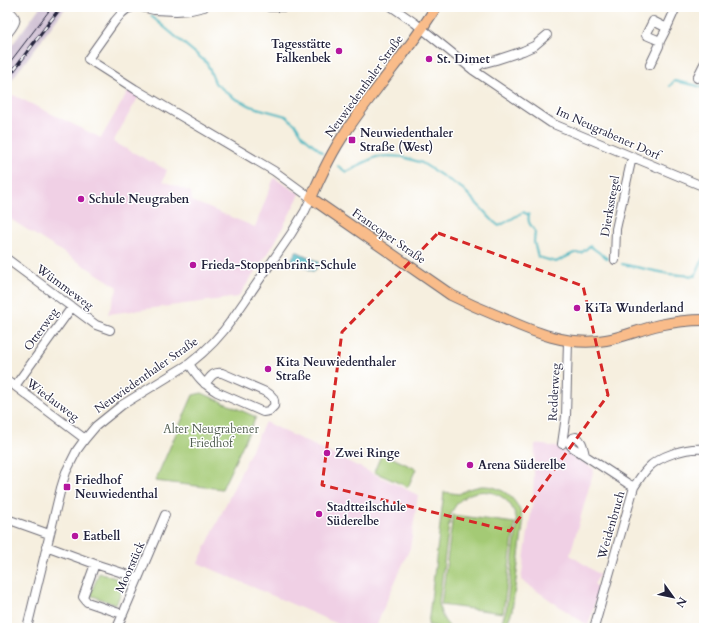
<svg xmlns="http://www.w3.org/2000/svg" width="711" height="635" font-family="Cardo,serif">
  <rect width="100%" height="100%" fill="#fff"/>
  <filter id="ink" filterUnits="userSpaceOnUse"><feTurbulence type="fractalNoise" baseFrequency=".025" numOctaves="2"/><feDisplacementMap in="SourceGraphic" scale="8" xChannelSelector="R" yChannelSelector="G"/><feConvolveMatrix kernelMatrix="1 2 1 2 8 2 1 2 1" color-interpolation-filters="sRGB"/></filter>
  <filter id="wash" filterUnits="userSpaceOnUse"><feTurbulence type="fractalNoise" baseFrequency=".012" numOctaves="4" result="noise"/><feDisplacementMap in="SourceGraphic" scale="16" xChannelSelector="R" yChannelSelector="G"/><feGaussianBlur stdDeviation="0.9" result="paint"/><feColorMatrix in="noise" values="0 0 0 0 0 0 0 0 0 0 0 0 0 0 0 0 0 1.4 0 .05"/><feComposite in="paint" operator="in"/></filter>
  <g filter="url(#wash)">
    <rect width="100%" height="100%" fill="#f6efdf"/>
    <path fill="#f0d0e5" d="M129,90L139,96L113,142L167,170L163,181L191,192L192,201L255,227L274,178L300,194L274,244L238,297L108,314L118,287L7,217V103L13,95L101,138Z
      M265,422L418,495L410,548L380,616L376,628H347L198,563Z
      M535,444L558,447L594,469L570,555L600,575L594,584L599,588L588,626L521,580L533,499Z"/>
    <path fill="#cebed2" d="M40,7H66L7,86V52Z"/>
    <path fill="#a4ca75" stroke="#637658" d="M202,393L256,417L222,489L155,481L193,395Z
      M382,453L416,469L408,487L374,472Z
      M481,486C504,485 522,502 523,525L512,611L508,621L503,628H495L502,621L506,610L517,525C515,485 462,479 450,517L439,602C440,613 443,621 451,628H443L428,625L444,492L459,494L468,489Z
      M453,515L515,523L503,613L441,605Z
      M99,573L125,581L116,605L90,595Z"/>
    <path fill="#48b6c1" stroke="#356c7e" d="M296,251L319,262L314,272L291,260Z"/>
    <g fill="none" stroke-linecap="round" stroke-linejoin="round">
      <path stroke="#48b6c1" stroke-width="2" d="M151,16L207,63L215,83L234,98L253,107L286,116L296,125L303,136L322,152
        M670,86L674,81L694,85L704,88
        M338,166L346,172L357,167L361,164L376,157L389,156L403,157L422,163L463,189L494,222L499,226L508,221L523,212L529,215C527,222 531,226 535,231L534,242L538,257L556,262L574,253H581L590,246L608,259
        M622,264L669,274L695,276L704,256"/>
    </g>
  </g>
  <g filter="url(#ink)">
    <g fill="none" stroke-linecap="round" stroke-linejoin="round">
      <g stroke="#6c6a74" stroke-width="10">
        <path id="minor" d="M269,7H294
          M392,7L415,23L473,70L551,123L700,185L704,186
          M7,10C21,18 15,24 7,34
          M667,28L653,21L646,35L660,41C666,30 671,19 676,7
          M650,65L659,46L660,41
          M473,70L481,64L496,60L523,51L534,46L547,35
          M697,78L704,64
          M7,259L96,325L110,330
          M615,260L616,229L632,157
          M189,364C198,377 203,384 217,392L263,412L269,411L274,406C275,401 273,396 268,393L222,373C213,371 210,378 205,384
          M7,380L85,439
          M15,386L72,307
          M562,444L566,416L568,341
          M585,455C583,448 583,441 576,437L572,438C569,441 569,444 572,447L627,483L634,487
          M7,519L49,534
          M46,546L95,564L138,578
          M95,564L83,597L87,602L122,614
          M27,628L61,488L66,472L77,450L85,439L96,426L122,405L189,364C206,351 221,336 233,318L291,234L305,211L311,198L274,171L135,89L88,59L115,21L122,13L127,9L133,7H141L154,10L176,11L191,10L204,7
          M117,628L165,515
          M594,628L634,487C638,481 642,474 647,469C658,456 687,447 704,449"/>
      </g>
      <g stroke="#6c6a74" stroke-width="12">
        <path id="major" d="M436,7C409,51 373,90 345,133C331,153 321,175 311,198L441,288L451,295C467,303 483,310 498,316C533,332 568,347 606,340C624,337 641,329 659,325C673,322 689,320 704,320"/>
      </g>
      <use href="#minor" stroke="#fff" stroke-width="8"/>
      <use href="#major" stroke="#f9bc8a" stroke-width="10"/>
      <path stroke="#22223b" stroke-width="1" d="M7,66L52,7"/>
      <g stroke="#22223b" stroke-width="3.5">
        <path id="rail" d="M7,79L61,7"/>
      </g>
      <use href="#rail" stroke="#fff" stroke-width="2" stroke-dasharray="6" stroke-linecap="butt"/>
    </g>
  </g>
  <path fill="none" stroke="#d62828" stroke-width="3" stroke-dasharray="8 5" stroke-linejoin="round" d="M438,233L583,286L608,395L510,531L322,485L342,332Z"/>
  <g fill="#b5179e" stroke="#fff" stroke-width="1.5">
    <circle cx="339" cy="51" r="4"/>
    <circle cx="429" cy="59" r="4"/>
    <rect x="348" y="136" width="8" height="8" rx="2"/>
    <circle cx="81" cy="199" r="4"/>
    <circle cx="193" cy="265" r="4"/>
    <circle cx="577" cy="308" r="4"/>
    <circle cx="268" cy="369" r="4"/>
    <circle cx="327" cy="453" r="4"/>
    <circle cx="470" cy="465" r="4"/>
    <rect x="63" y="483" width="8" height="8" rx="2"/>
    <circle cx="319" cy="514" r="4"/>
    <circle cx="75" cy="536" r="4"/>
  </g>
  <g text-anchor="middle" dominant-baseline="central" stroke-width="3" stroke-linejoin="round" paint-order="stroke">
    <g font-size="12" font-weight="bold" fill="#22223b" stroke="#fff" text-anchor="start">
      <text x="331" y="44" text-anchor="end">Tagesstätte<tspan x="331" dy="14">Falkenbek</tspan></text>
      <text x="437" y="59">St. Dimet</text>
      <text x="360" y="133">Neuwiedenthaler<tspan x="360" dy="14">Straße (West)</tspan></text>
      <text x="89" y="199">Schule Neugraben</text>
      <text x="201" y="265">Frieda-Stoppenbrink-Schule</text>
      <text x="585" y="308">KiTa Wunderland</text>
      <text x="276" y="362">Kita Neuwiedenthaler<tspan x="276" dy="14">Straße</tspan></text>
      <text x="335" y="453">Zwei Ringe</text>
      <text x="478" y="465">Arena Süderelbe</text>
      <text x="75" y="480">Friedhof<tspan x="75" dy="14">Neuwiedenthal</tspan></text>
      <text x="327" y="507">Stadtteilschule<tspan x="327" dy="14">Süderelbe</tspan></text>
      <text x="83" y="536">Eatbell</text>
    </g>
    <g font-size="12" fill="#22223b" stroke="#fff">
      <text transform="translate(364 86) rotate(-54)">Neuwiedenthaler Straße</text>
      <text transform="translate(608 133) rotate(24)">Im Neugrabener Dorf</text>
      <text transform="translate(610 206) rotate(-80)">Dierksstegel</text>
      <text transform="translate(389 236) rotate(35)">Francoper Straße</text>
      <text transform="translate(65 287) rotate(36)">Wümmeweg</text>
      <text transform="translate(41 329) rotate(-54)">Otterweg</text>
      <text transform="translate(146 375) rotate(-35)">Neuwiedenthaler Straße</text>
      <text transform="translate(554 392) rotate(-87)">Redderweg</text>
      <text transform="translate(53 400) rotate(37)">Wiedauweg</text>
      <text transform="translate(611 525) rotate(-74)">Weidenbruch</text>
      <text transform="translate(130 567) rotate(-66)">Moorstück</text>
    </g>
    <g font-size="12" fill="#505d4f" stroke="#fff">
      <text x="211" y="429">Alter Neugrabener<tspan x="211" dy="14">Friedhof</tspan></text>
    </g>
  </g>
  <rect width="711" height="635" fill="none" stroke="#fff" stroke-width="24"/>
  <g transform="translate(673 597) rotate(123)" stroke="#ffffff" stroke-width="3" paint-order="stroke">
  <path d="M0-3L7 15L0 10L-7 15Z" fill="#22223b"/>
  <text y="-6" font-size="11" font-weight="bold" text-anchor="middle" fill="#22223b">N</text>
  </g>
</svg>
